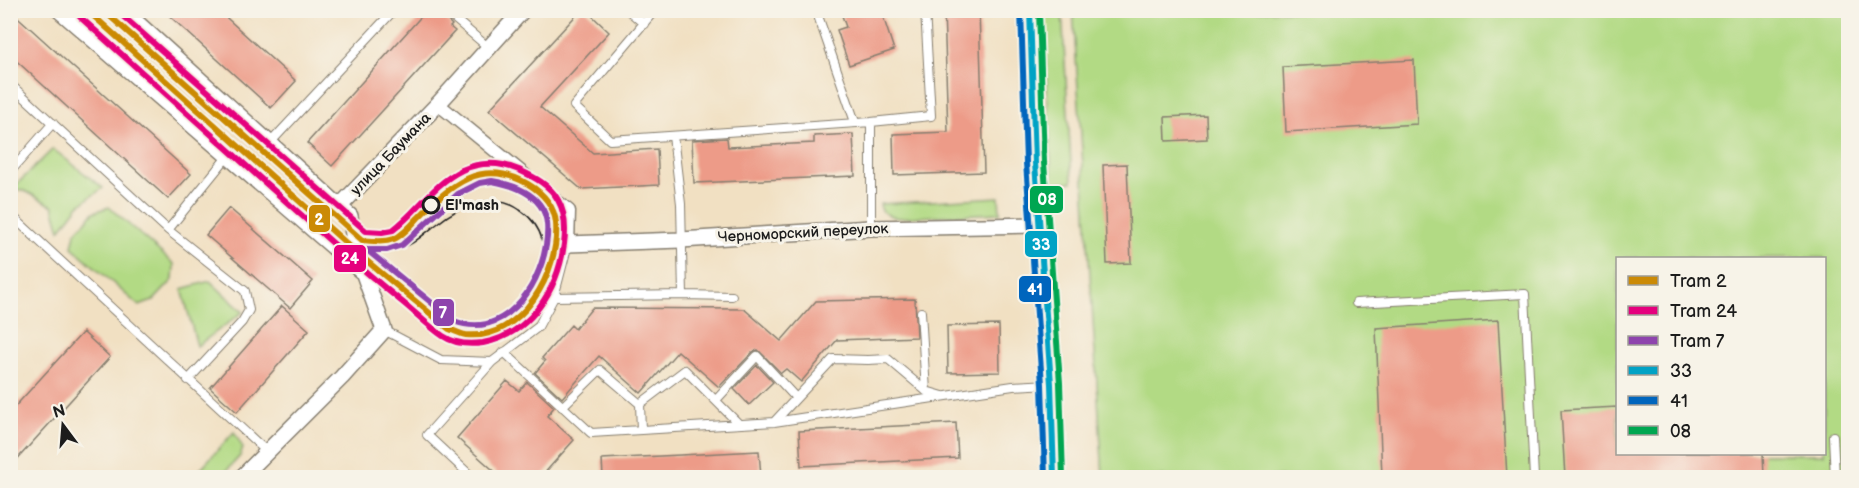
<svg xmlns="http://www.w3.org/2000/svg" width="1859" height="488" font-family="'Balsamiq Sans',sans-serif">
  <rect width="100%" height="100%" fill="#f7f3e8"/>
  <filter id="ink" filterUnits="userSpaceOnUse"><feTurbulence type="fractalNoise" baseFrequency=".0167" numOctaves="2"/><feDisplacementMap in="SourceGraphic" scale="12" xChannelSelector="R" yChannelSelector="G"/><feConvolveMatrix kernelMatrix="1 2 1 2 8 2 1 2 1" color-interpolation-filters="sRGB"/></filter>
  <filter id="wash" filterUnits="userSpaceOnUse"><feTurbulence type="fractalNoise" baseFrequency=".008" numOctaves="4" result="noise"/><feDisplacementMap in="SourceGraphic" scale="24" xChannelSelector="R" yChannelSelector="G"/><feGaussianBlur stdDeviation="1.35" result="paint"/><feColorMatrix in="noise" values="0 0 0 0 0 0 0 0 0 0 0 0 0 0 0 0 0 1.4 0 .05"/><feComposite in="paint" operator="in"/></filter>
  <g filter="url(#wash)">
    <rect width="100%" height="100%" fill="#f1e0c2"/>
    <path fill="#b2da84" stroke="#677b50" stroke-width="1.5" fill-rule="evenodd" d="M1043,11H1062L1072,182L1052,183Z
      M1073,11H1848V477H1103ZM1618,258H1824V454H1618Z
      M53,149L103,188L79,205L60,230L53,206L27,192L13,188Z
      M999,197L1000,213L897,218C888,215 881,214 880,204Z
      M109,207L174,264L173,280L153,301L139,306L72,247L75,233L94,212Z
      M210,281L243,312L197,346L182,289Z
      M234,432L243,448L240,456L221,477H193Z"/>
    <g id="blocks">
      <path fill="#ed9b88" d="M10,10L191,174L168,199L10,55Z
        M163,10H218L296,81L271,108Z
        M427,10H444V17L452,25L450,27L455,31L332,166L307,143Z
        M581,10H586L609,32L540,107L593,153L657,149L659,185L581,189L489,110Z
        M840,10H881L894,50L849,65L837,30L846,27Z
        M944,10H979L984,172L894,175L893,134L948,132Z
        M1414,60L1417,124L1286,132L1283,67Z
        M1206,115L1207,139L1166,141L1165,117Z
        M853,134L855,176L694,183L692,140L727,138L728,147L814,143V136Z
        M1127,164L1131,263L1107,264L1103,165Z
        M229,208L313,281L290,308L206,235Z
        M915,299L917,337L837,340L801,382L786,369L781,373L758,350L753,352L719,387L678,351L641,393L599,356L562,398L535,373L545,361L542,358L571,325L575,329L592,308L744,309L781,341L816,301Z
        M282,306L309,330L237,412L210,388Z
        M1498,320L1507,477H1382L1376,328Z
        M999,325L1000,372L948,373L947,326Z
        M83,332L110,357L10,467V412Z
        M757,365L773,382L749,405L734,389Z
        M507,381L519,391L527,382L554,407L547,416L574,440L541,477H501L457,438Z
        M1617,407V453H1763L1764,477H1565L1561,410Z
        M956,423L958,458L801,466L799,431Z
        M759,451L761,477H603L602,459Z"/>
    </g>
  </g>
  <g filter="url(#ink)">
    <use href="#blocks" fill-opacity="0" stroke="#867e6f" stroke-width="1.5"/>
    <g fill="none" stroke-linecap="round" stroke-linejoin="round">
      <g stroke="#867e6f" stroke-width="10">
        <path id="service" d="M628,10L644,24
          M655,10L574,106L610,140L871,122L931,116L925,10
          M816,10L855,122
          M449,14L489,48
          M10,84L168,230L245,291L249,310L242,322L188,380
          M871,122V228
          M673,136L681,204L683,295
          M270,143L394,10
          M10,172L53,123
          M10,214L266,451
          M168,230L227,157
          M554,297L683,295L732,296
          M1356,303L1525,294L1534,478
          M921,312L926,391
          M384,330L441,360L492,362L538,327L554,297L568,244
          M504,352L591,433L774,422L1013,386L1050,384
          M716,400L757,356L796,398
          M562,407L600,370L640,404
          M774,422L833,359L868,360L888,359L926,391L943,396
          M641,430L640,404L685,370L739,424
          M1833,436L1835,478
          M473,478L427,435L492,362"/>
      </g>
      <g stroke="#867e6f" stroke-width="15">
        <path id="pedestrian" d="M438,104L569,211L568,244"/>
      </g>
      <g stroke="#867e6f" stroke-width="18">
        <path id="minor" d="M59,10L361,271
          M123,10L350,216L356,252L384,330L342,377L241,478
          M340,206L438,104L523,10
          M568,244L681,240L871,228L1039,225"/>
      </g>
      <g stroke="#867e6f" stroke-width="26">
        <path id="secondary" d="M1030,10L1035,163L1051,384L1054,478"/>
      </g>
      <use href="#service" stroke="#fff" stroke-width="8"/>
      <use href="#pedestrian" stroke="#fff" stroke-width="12"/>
      <use href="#minor" stroke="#fff" stroke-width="15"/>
      <use href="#secondary" stroke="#fde5c5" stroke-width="22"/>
      <path stroke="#1c1c1c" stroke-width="1.5" d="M362,240C372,250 380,254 394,251C411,247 423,235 437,224C460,205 493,191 520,210C545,226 546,252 546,279"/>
      <g stroke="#f7f3e8" stroke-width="10">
        <path id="bus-1" d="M1030,10L1035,163L1051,384L1054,478"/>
      </g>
      <g stroke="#f7f3e8" stroke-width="10">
        <path id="bus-2" d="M1021,10L1026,163L1042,384L1045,478"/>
      </g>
      <g stroke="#f7f3e8" stroke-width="10">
        <path id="bus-3" d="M1039,10L1044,163L1060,383L1063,478"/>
      </g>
      <use href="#bus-1" stroke="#01a2c5" stroke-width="6"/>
      <use href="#bus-2" stroke="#0065bd" stroke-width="6"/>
      <use href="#bus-3" stroke="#00a651" stroke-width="6"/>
      <g stroke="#f7f3e8" stroke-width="10">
        <path id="tram-1" d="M87,10L356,252L449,329C455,331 460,334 466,335C522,341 560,271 556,223C554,205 543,193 528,184C481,157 451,185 418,218C411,226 403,235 394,239C384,243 372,241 362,240L103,10"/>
      </g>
      <g stroke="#f7f3e8" stroke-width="10">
        <path id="tram-2" d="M80,17C156,85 232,153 308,221C338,248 369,275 401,301C415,312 428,326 443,336C455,344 469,345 483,343C531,334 558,289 564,244C566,229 566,214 558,200C550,185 534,177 519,170C500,162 480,162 462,170C433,184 417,212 393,230L382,232L366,231L116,10"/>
      </g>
      <g stroke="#f7f3e8" stroke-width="10">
        <path id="tram-3" d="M492,181C509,184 530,191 540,205C549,217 548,232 546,245C539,289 503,340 454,321L367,250H387L402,245L458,194L480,183Z"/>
      </g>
      <use href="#tram-1" stroke="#cb8a06" stroke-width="6"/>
      <use href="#tram-2" stroke="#e5007d" stroke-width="6"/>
      <use href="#tram-3" stroke="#8e44ad" stroke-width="6"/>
    </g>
  </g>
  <circle fill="#f7f3e8" stroke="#1c1c1c" stroke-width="3" cx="431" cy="205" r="8"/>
  <g text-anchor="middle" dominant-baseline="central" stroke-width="6" stroke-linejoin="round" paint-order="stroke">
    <g font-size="15" fill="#1c1c1c" stroke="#f7f3e8">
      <text transform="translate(391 154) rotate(-46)">улица Баумана</text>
      <text transform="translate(803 233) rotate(-3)">Черноморский переулок</text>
    </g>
    <g font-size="15" font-weight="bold" fill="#1c1c1c" stroke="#f7f3e8" text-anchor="start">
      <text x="445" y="205">El'mash</text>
    </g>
  </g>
  <g stroke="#f7f3e8" stroke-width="2">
    <rect x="1029" y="185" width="35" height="29" rx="6" fill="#00a651"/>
    <rect x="308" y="204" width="23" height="29" rx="6" fill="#cb8a06"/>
    <rect x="1024" y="230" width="34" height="28" rx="6" fill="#01a2c5"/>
    <rect x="333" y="244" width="34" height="29" rx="6" fill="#e5007d"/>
    <rect x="1018" y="275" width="34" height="28" rx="6" fill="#0065bd"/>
    <rect x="432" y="298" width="23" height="29" rx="6" fill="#8e44ad"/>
  </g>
  <g font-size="16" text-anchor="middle" font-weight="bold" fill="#fff">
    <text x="1047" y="205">08</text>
    <text x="319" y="225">2</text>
    <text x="1041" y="250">33</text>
    <text x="350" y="264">24</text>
    <text x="1035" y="295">41</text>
    <text x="443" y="318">7</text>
  </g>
  <rect width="1859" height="488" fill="none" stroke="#f7f3e8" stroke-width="36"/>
  <rect x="1616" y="257" width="210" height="198" fill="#f7f3e8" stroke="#9f9d96" stroke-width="1.5"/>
  <rect x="1628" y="276" width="30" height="9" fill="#cb8a06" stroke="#9f9d96" stroke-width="1.5"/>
  <text x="1670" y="287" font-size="18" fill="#1c1c1c">Tram 2</text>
  <rect x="1628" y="306" width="30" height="9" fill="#e5007d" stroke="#9f9d96" stroke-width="1.5"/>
  <text x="1670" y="317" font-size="18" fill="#1c1c1c">Tram 24</text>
  <rect x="1628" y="336" width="30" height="9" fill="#8e44ad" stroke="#9f9d96" stroke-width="1.5"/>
  <text x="1670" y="347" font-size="18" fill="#1c1c1c">Tram 7</text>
  <rect x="1628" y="366" width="30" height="9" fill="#01a2c5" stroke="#9f9d96" stroke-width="1.5"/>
  <text x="1670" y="377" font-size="18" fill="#1c1c1c">33</text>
  <rect x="1628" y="396" width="30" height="9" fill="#0065bd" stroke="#9f9d96" stroke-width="1.5"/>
  <text x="1670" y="407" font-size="18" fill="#1c1c1c">41</text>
  <rect x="1628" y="426" width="30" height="9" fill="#00a651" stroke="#9f9d96" stroke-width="1.5"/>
  <text x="1670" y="437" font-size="18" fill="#1c1c1c">08</text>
  <g transform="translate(63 425) rotate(344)" stroke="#f7f3e8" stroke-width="4.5" paint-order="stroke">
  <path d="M0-4.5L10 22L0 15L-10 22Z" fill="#1c1c1c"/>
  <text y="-9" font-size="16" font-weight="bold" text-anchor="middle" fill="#1c1c1c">N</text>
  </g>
</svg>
